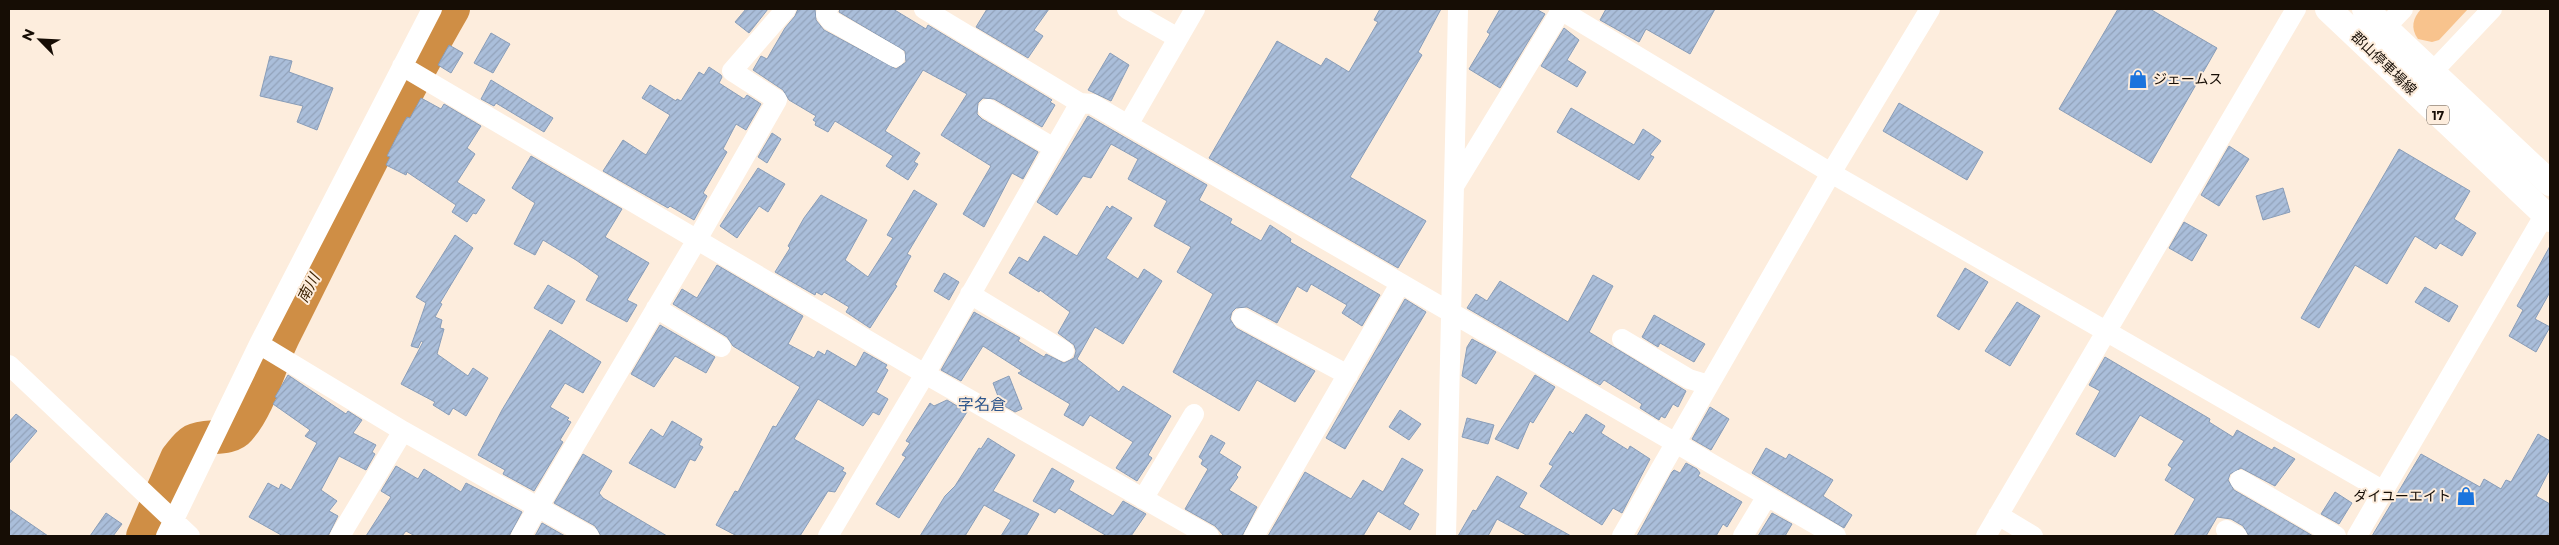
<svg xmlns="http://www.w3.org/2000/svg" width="2559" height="545" font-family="Montserrat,'Noto Sans JP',sans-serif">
  <defs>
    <pattern id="building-hatch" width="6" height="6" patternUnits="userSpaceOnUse" patternTransform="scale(1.25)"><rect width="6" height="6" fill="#aabeda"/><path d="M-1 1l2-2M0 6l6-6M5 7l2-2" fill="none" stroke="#92a2ba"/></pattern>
  </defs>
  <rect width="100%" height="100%" fill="#fdeddd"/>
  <path fill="#f8c38d" d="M2421,9H2468L2439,40L2432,42L2418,39C2410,28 2413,18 2421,9Z"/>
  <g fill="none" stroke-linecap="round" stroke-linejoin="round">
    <path stroke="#cf8e45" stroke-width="34" d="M143,536L177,458C182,452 186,445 193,441C206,434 229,441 239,429C261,404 270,360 286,331C340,223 393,113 453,9"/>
  </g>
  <path fill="url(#building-hatch)" stroke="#899db8" d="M746,9H768L749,33L735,22Z
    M798,9H815L816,20L824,30L896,69L906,62L905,51L839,12L840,9H893L926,29L928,25L1052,100L1050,102L1055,105L1042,127L994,99L983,98L978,103L977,114L982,119L1038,152L1023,179L1012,173L984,227L963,214L991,166L941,135L967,94L923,70L885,131L920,153L914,162L918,164L908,180L886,166L893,156L835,121L828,132L815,125L816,122L813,120L816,116L789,100L783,90L753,70L761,56L767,59L785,28L795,16Z
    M987,9H1049L1034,30L1043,36L1028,58L976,27Z
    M1380,9H1441L1418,52L1422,55L1350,177L1426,221L1398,268L1209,158L1277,41L1321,66L1326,58L1349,72L1378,22L1374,20Z
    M1500,9H1536L1545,14L1500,88L1469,69L1490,34L1487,32Z
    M1606,9H1715L1690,54L1646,29L1639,42L1600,20Z
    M2118,9H2150L2217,48L2151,163L2059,109Z
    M1564,28L1579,40L1567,60L1586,72L1577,87L1541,66Z
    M491,33L510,44L493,73L474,63Z
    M449,45L463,53L451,73L438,65Z
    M1110,53L1129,65L1111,101L1088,90Z
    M270,56L292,61L289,72L333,88L317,130L297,122L303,106L260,96Z
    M709,67L721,75L722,77L719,83L744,99L747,95L761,104L746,130L736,124L723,149L727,152L703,193L707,196L694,220L670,206L668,208L603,171L623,140L646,155L670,115L642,98L650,85L676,101L677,99L681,101L699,72L704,75Z
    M491,80L553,118L544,132L496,103L494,106L481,99Z
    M421,98L441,109L444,104L481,126L467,148L475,154L457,182L485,200L476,214L473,213L467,222L452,212L456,205L407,172L406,175L386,165L390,157L387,156L403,124L407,117L410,118Z
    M1899,103L1983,152L1967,180L1883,131Z
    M1571,108L1634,145L1643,129L1661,141L1650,155L1654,157L1639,180L1557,132Z
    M1088,116L1207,185L1199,200L1232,219L1230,223L1261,241L1270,225L1291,239L1290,242L1380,295L1362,326L1342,313L1347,305L1311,284L1307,292L1297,286L1277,323L1247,307L1236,308L1232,312L1230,319L1236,328L1315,371L1295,402L1257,380L1239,411L1173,372L1213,294L1177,272L1191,247L1154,226L1167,201L1128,179L1138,159L1111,144L1091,178L1083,176L1057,215L1037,202Z
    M772,133L781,139L767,163L758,157Z
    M2229,146L2249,159L2219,206L2201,195Z
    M2399,149L2470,191L2454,219L2476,233L2462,256L2440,243L2436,249L2415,236L2387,284L2355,265L2319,328L2301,318Z
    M531,156L622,209L605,237L649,263L627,300L637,305L627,322L586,300L599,276L576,260L543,240L535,255L514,244L535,203L512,188Z
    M758,168L785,184L768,212L759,206L737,238L720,226Z
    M2283,188L2290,212L2263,220L2256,196Z
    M914,190L937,204L907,254L911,256L895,285L897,286L870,328L846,312L849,307L824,292L822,295L816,292L815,295L775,272L790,248L788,246L804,218L821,195L867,220L845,260L868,277L893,238L887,235Z
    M1107,206L1110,209L1112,206L1132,218L1106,258L1138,279L1144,269L1162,281L1123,344L1095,327L1077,359L1119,392L1123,386L1171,416L1148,455L1152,458L1137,481L1116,468L1133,442L1090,415L1083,426L1064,415L1070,404L1018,373L1022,371L983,346L961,381L941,370L974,312L1020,338L1018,341L1044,357L1046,354L1064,363L1074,358L1076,351L1074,345L1058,333L1070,312L1040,290L1039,292L1009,273L1019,257L1028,262L1044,236L1077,256Z
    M2184,222L2207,235L2192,261L2169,248Z
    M455,235L473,248L440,303L442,304L435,317L442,320L440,328L444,329L437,354L468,376L473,368L488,378L466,416L453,408L449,415L433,405L435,402L401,384L423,342L421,341L418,348L411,346L426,303L416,297Z
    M2550,246V292L2535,319L2550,327L2536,352L2509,336L2523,310L2517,306Z
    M717,265L803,316L788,344L814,358L818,351L825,355L827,350L856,367L864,352L887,365L885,368L888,370L876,392L888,399L879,415L873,412L863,426L818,399L794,439L844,468L842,471L846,473L835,492L828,491L800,536H737L716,525L735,491L738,492L773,426L776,427L800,387L733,346L727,337L673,304L682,289L697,298Z
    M1965,268L1988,282L1959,330L1937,316Z
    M944,273L959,282L949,300L934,291Z
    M1593,275L1613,286L1589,332L1686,391L1678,407L1673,404L1665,418L1661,416L1659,420L1640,408L1642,404L1604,380L1600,385L1467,308L1476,294L1487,301L1500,281L1568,322Z
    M548,285L575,301L562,324L534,308Z
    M2425,287L2458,306L2449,322L2415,302Z
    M1405,299L1426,312L1345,449L1326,438Z
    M2017,302L2040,316L2010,366L1985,351Z
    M1654,315L1705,344L1694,362L1660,343L1658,347L1642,337Z
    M660,325L715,357L706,373L675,356L654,387L631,374Z
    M550,330L601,362L583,393L565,383L550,407L569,418L567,420L571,422L560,440L563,442L534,491L503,474L505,470L478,455L502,410Z
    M1472,339L1496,352L1476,384L1462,376L1467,347Z
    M2105,357L2210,419L2209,422L2233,437L2237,430L2272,450L2274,447L2295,459L2275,486L2241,468L2230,474L2228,480L2234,490L2313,536H2249L2243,526L2231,519L2217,517L2206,536H2174L2195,499L2165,480L2172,468L2168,465L2184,441L2140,415L2115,457L2076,434L2100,391L2089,385Z
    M288,375L346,414L348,411L362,420L353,433L376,445L372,452L375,454L366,470L339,456L321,490L337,501L329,511L338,516L328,536H283L249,517L268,483L279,489L281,484L291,490L317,443L305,436L310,430L273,404L277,398L275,397Z
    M1535,375L1555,387L1533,423L1530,421L1518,449L1495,439Z
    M1009,376L1022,409L1015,412L1001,404L993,383Z
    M947,400L967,412L899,518L876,504L906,457L902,455L910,443L906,441L930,403L934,406Z
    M1710,407L1729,419L1711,450L1692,439Z
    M1400,410L1421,424L1409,440L1389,427Z
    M16,414L37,431L9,464V422Z
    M1586,414L1605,426L1601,433L1628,450L1630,446L1650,459L1622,513L1613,508L1602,525L1540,486L1553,466L1549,464L1570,431L1573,434Z
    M1467,418L1494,425L1488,444L1462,437Z
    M672,421L702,439L699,445L703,447L695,461L690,459L675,488L629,463L651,429L663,437Z
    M2538,434L2550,441V469L2536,496L2550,504V536H2372L2421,454L2480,487L2484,479L2501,489L2506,480L2511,482Z
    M1211,435L1225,443L1219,453L1241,467L1236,475L1238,477L1229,490L1257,507L1242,536H1224L1215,526L1185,509L1208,469L1201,464L1203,460L1199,457Z
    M988,438L1015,455L993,491L1039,514L1026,536H1001L1011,520L984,505L965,536H920L945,496L955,486L979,448L981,449Z
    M1766,448L1786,459L1789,454L1833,480L1823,496L1852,515L1844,528L1752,473Z
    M583,454L612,471L599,493L603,498L667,536H601L595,526L554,503Z
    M1402,458L1423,470L1403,504L1419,514L1410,530L1378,511L1363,536H1268L1305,472L1351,499L1363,480L1383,492Z
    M1686,463L1697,469L1700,473L1698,476L1742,502L1727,527L1723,524L1716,536H1637L1672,472L1674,470L1680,473Z
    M396,466L418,479L424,469L461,492L466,483L522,512L509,536H415L406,531L402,536H366L391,497L381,491Z
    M1052,468L1074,481L1069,490L1113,516L1123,501L1146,514L1131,536H1107L1059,508L1055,513L1033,501Z
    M1497,476L1527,493L1519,507L1571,536H1528L1497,519L1488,536H1458L1473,510L1476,511Z
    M2335,492L2352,503L2339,524L2321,514Z
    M9,509L48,536H9Z
    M106,513L122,524L113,536H90Z
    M1772,513L1792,524L1785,536H1758Z
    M542,523L565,536H535Z"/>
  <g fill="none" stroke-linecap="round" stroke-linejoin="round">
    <path stroke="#fff" stroke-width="20" d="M828,9L826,14L830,20L895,57
      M924,9L1080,103L1092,104L1128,125L1836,536
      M1127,9L1178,38
      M1559,9L1831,173L2382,490
      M2376,37L2403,9
      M402,66L925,374L1209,536
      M2423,82L2492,9
      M988,109L1054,148
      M1128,125L1195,9
      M1454,186L1562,9
      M970,294L1064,351
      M656,308L721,347
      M1242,318L1348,375
      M1622,339L1689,379L1709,385
      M259,344L403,431L589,536
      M9,365L190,536
      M2240,480L2336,536
      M1143,499L1194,414
      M1998,515L2033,536
      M2226,530L2237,536
      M166,536L259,344L432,9
      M340,536L403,431
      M521,536L698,238L777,100L732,71L786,9
      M828,536L925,374L1080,103
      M1254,536L1400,284
      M1446,536L1458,9
      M1622,536L1831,173L1930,9
      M1743,536L1767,496
      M1986,536L2296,9
      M2357,536L2545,214"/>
    <path stroke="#fff" stroke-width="26" d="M2328,9L2550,219
      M2365,9L2550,183"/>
  </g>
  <defs>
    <g id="shop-bare" transform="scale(1.5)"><path d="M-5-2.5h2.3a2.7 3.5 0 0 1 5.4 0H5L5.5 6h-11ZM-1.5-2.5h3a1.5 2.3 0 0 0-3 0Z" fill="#1b74dd" stroke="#fdeddd" stroke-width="2.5" paint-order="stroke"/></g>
  </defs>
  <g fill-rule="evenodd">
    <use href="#shop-bare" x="2138" y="79"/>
    <use href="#shop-bare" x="2466" y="496"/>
  </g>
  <g text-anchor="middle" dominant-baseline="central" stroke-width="4" stroke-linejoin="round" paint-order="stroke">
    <rect fill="#fdeddd" stroke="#5b5046" stroke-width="1" x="2427" y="105.5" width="22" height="19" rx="4"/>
    <g font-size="12" font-weight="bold" fill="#160d05">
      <text x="2438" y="115">17</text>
    </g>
    <g font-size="14" fill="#160d05" stroke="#fdeddd">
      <text transform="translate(2384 63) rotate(44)">郡山停車場線</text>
    </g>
    <g font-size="14" fill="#160d05" stroke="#fdeddd" text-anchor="start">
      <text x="2153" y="79">ジェームス</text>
      <text x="2451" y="496" text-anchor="end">ダイユーエイト</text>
    </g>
    <g font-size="15" font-style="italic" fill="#3e2404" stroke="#fdeddd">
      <text transform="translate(308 288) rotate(-63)">南川</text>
    </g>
    <g font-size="16" fill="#2d558b" stroke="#fdeddd">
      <text x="982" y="404">字名倉</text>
    </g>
  </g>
  <rect width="2559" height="545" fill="none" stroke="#160d05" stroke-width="20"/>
  <g transform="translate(40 40) rotate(294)" stroke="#fdeddd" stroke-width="4" paint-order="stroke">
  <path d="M0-4L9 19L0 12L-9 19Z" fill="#160d05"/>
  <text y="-8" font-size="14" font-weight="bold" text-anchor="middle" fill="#160d05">N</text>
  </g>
</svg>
